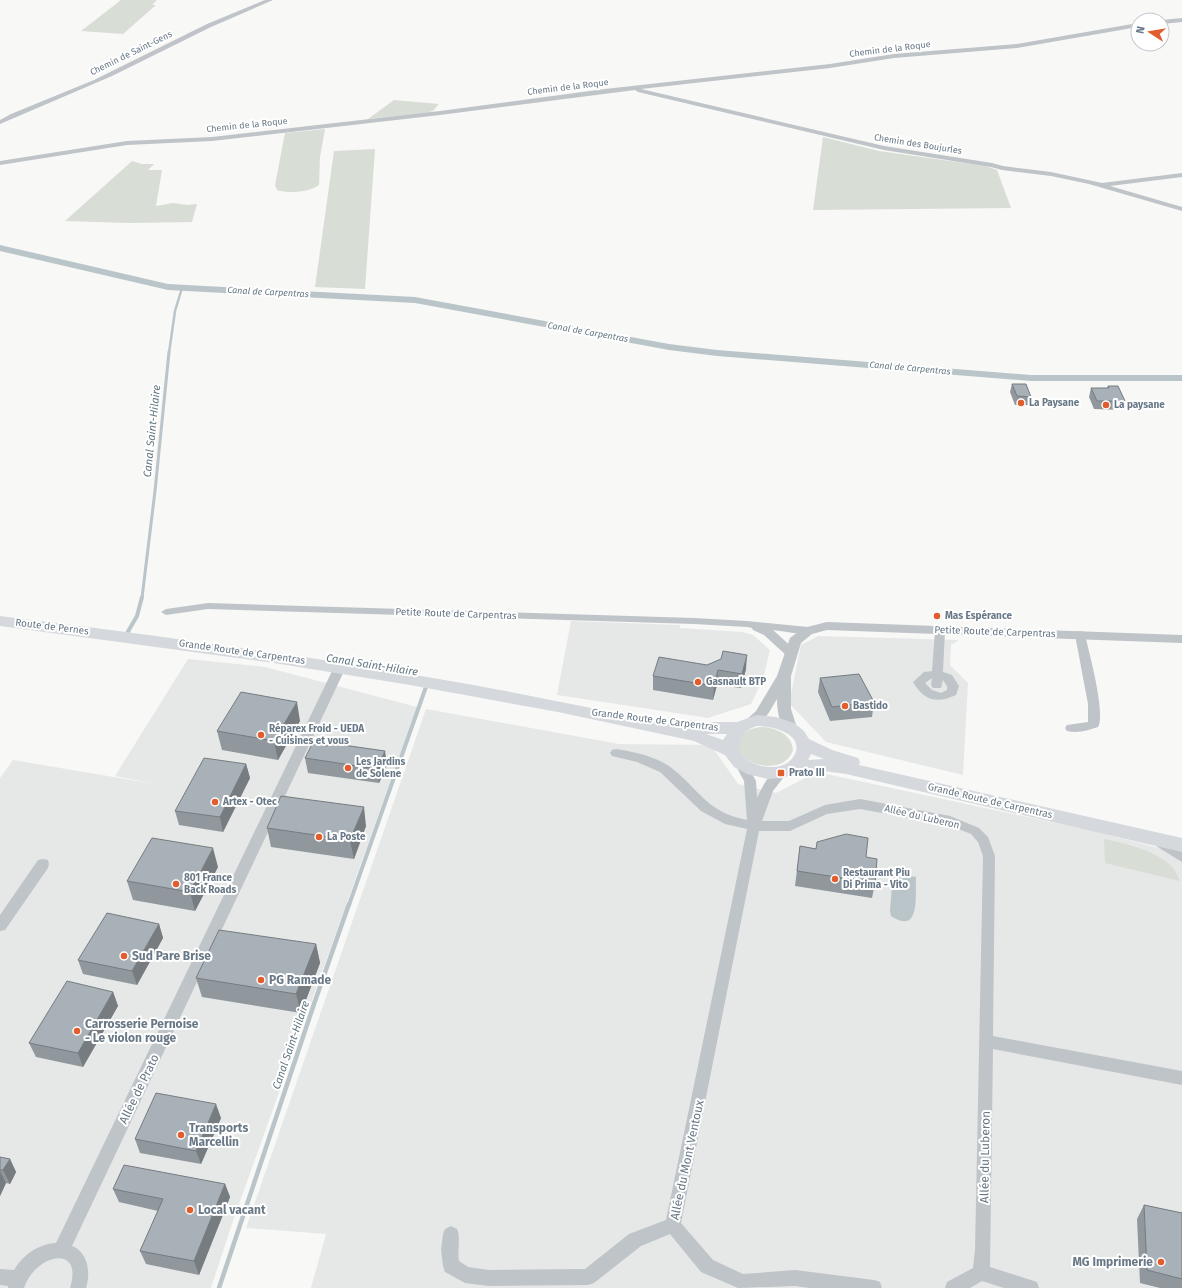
<svg xmlns="http://www.w3.org/2000/svg" width="1182" height="1288" font-family="'Fira Sans',sans-serif">
  <rect width="100%" height="100%" fill="#f8f8f6"/>
  <path fill="#e6e7e7" d="M571,621L680,625V628L742,632L753,635L770,650L763,679L751,704L708,718L650,709L557,695Z
    M818,636L959,640L951,645L950,665L968,683L963,775L826,742L789,703L801,645Z
    M188,659L265,667L417,707L234,1218L211,1288H0V778L13,760L155,784L115,776Z
    M426,709L619,744L711,745L738,784L776,793L817,772L1098,832L1182,854V1288H311L326,1234L246,1228Z"/>
  <path fill="#d8ddd5" d="M121,0H157L152,5H156L123,34L81,31Z
    M394,100L439,104L433,111L426,113L368,119Z
    M325,129L320,157L319,185C310,192 289,194 277,190L275,185L285,133Z
    M823,137L879,151L986,166L997,170L1011,208L813,210Z
    M375,149L365,289L315,287L334,151Z
    M132,161L142,164H154L148,170H162L156,206L173,203L187,205L197,204L192,222L129,223L65,221Z
    M764,727C778,729 792,735 793,750C783,781 723,761 741,736C747,729 756,727 764,727Z
    M1104,839C1127,844 1156,850 1173,868C1176,871 1178,877 1180,881L1105,863Z"/>
  <path fill="#bac5ca" d="M893,873L916,877C915,895 921,936 891,916L890,911Z"/>
  <g fill="none" stroke-linecap="round" stroke-linejoin="round">
    <path stroke="#bac5ca" stroke-width="2.5" d="M169,353L175,311L182,288"/>
    <path stroke="#bac5ca" stroke-width="3" d="M142,598L155,491L169,352"/>
    <path stroke="#bac5ca" stroke-width="4" d="M128,635H126L137,616L142,597
      M349,905L427,684"/>
    <path stroke="#bac5ca" stroke-width="4.5" d="M219,1288L314,1004L349,904"/>
    <path fill="#bac5ca" fill-rule="evenodd" d="M0,245L168,284L415,297L669,344L717,350L1031,375H1182V381H1031L717,356L669,350L415,303L168,290L0,251Z"/>
    <path fill="#bfc4c8" fill-rule="evenodd" d="M265,0H273L211,27L112,76L0,124V120L11,114L94,80L207,24Z
      M1182,18V22L1162,24V20Z
      M1138,23V27L1017,48L894,58L830,68L641,89L884,146L992,163L1003,166L1051,172L1102,183L1182,173V177L1110,186L1182,207V211L1089,184L1051,176L1002,170L991,167L884,150L638,92L635,90L440,115L212,141L127,145L0,165V161L127,141L212,137L440,111L605,89L830,64L894,54L1017,44Z
      M208,603L694,618L747,621L808,627L812,629L813,631L812,633L808,635L773,630L795,650L797,653L795,656H787L764,635L753,630L752,628L747,627L694,624L208,609L166,615L161,612L166,609Z
      M940,626L944,628L945,630L943,672L952,675L959,686L956,695C937,704 924,701 913,682L924,672L932,671L935,630L936,628ZM932,678L931,685L933,688H941L943,680L947,686V690L941,693L932,690L925,683Z
      M1080,631L1084,632L1085,635C1089,652 1106,714 1098,727C1088,730 1078,734 1067,731L1065,728L1067,725L1088,722V704L1075,635L1076,632Z
      M340,663L344,664L346,667L72,1246C88,1252 91,1273 86,1288H70C84,1243 35,1254 24,1288H8V1286L0,1285V1269L14,1270C23,1255 38,1244 56,1243L334,667L336,664Z
      M616,749C634,752 654,756 669,766C699,788 705,812 747,820L744,781L736,766L738,763L742,762L746,763L756,781L757,798C762,788 771,766 785,770L787,773L773,791L762,821H789L825,805L860,799L950,816L979,828L988,837L995,856L993,1036L1182,1071V1085L993,1049L990,1267L1037,1282L1039,1288H1004L982,1281L970,1288H945L947,1282L973,1268L975,1250L983,856L978,842L971,834L948,825L860,809L827,814L790,831H759L681,1223L713,1260L743,1274L795,1270L874,1280L880,1282L882,1288H810L795,1286L738,1288L701,1272L670,1234L641,1246L594,1283L588,1285L489,1286L465,1283L445,1272L443,1266L441,1250L443,1234L445,1229L451,1226L457,1229C461,1238 457,1251 459,1261L468,1267L489,1270L585,1269L629,1234L666,1220L747,829L725,824L701,811L660,772L637,762L612,756L610,753L612,750Z
      M1161,838L1182,851V862L1156,846L1155,843L1156,840Z
      M43,859L48,860L49,864L48,868L5,930L0,931V915L38,860Z"/>
    <path fill="#bfc4c8" fill-rule="evenodd" d="M827,622L1182,635V643L827,630L812,634L801,643L791,676V709L797,728L795,731L790,733L785,731C779,721 777,710 777,699C770,710 762,730 746,725L744,722L756,711L777,676L790,638L803,628Z"/>
    <path fill="#d5d9dd" fill-rule="evenodd" d="M0,616C160,636 320,657 479,686C544,698 609,712 674,725L676,721L682,719L706,722H737L757,715L776,717L794,723L804,731L809,739L832,750L858,758L860,762L859,765L1182,838V852L846,774L823,771L798,772L783,778L768,779L747,774L734,767L725,755L694,741L558,712L410,685L274,663L0,626ZM757,726C771,726 804,733 795,754C783,781 725,762 742,736C746,731 750,728 757,726ZM706,734H727L723,740ZM811,754L824,759L808,760Z"/>
  </g>
  <path fill="#90989d" d="M1012,384L1031,397L1029,405H1015L1010,392Z
    M1108,386L1125,401L1123,410L1094,409L1089,397L1091,388H1107Z
    M707,665L746,669L741,688L717,685L713,700L653,690V676Z
    M820,678L874,702L872,717L830,721L818,692Z
    M300,721L278,760L222,750L217,731Z
    M305,758L387,765L379,783L308,773Z
    M246,764L250,778L223,832L179,825L175,811Z
    M366,826L354,859L271,847L267,828Z
    M800,846L866,857L875,883L872,898L795,886Z
    M218,867L195,911L133,900L127,881Z
    M159,924L163,938L137,985L83,974L78,960Z
    M316,944L320,963L301,1013L202,997L196,978Z
    M113,992L118,1006L83,1067L36,1057L29,1043Z
    M221,1118L201,1164L140,1153L135,1139Z
    M0,1157L10,1159L16,1172L10,1184L6,1183L0,1196Z
    M225,1184L230,1197L199,1275L146,1264L140,1251L158,1211L119,1202L113,1189Z
    M1144,1205L1182,1213V1288H1160L1140,1283L1137,1219Z"/>
  <path fill="#767c80" d="M747,655L746,669L741,688L742,674Z
    M718,670L717,685L713,700L714,686Z
    M297,702L300,721L278,760L274,741Z
    M385,751L387,765L379,783L377,769Z
    M246,764L250,778L223,832L220,817Z
    M364,807L366,826L354,859L350,840Z
    M213,848L218,867L195,911L190,892Z
    M159,924L163,938L137,985L132,971Z
    M316,944L320,963L301,1013L296,994Z
    M113,992L118,1006L83,1067L78,1053Z
    M216,1104L221,1118L201,1164L196,1151Z
    M10,1159L16,1172L10,1184L3,1170Z
    M0,1171L6,1183L0,1196Z
    M225,1184L230,1197L199,1275L194,1261Z"/>
  <path fill="#a8b1b7" stroke="#767c80" d="M1012,384H1026L1031,397L1017,396Z
    M1108,386H1118L1125,401H1097L1091,388H1109Z
    M723,651L747,655L742,674L718,670L714,686L653,676L659,657L707,665L721,659Z
    M859,674L874,702L832,707L820,678Z
    M241,692L297,702L274,741L217,731Z
    M329,743L385,751L377,769L305,758L312,744L327,746Z
    M204,758L246,764L220,817L175,811Z
    M281,796L364,807L350,840L267,828Z
    M846,834L868,838L866,857L877,859L875,883L797,871L800,846L816,849L817,842Z
    M152,838L213,848L190,892L127,881Z
    M107,913L159,924L132,971L78,960Z
    M219,930L316,944L296,994L196,978Z
    M67,981L113,992L78,1053L29,1043Z
    M156,1093L216,1104L196,1151L135,1139Z
    M0,1157L10,1159L3,1170H0Z
    M124,1165L225,1184L194,1261L140,1251L163,1199L113,1189Z
    M1144,1205L1182,1213V1279L1147,1270Z"/>
  <g fill="#e15d2d" stroke="#fff" stroke-width="1.5">
    <circle cx="1021" cy="403" r="4"/>
    <circle cx="1106" cy="405" r="4"/>
    <circle cx="937" cy="616" r="4"/>
    <circle cx="698" cy="682" r="4"/>
    <circle cx="845" cy="706" r="4"/>
    <circle cx="261" cy="735" r="4"/>
    <circle cx="348" cy="768" r="4"/>
    <rect x="777" y="769" width="8" height="8" rx="2"/>
    <circle cx="215" cy="802" r="4"/>
    <circle cx="319" cy="837" r="4"/>
    <circle cx="835" cy="879" r="4"/>
    <circle cx="176" cy="884" r="4"/>
    <circle cx="124" cy="956" r="4"/>
    <circle cx="261" cy="980" r="4"/>
    <circle cx="77" cy="1031" r="4"/>
    <circle cx="181" cy="1135" r="4"/>
    <circle cx="190" cy="1210" r="4"/>
    <circle cx="1161" cy="1262" r="4"/>
  </g>
  <g text-anchor="middle" dominant-baseline="central" stroke-width="4" stroke-linejoin="round" paint-order="stroke">
    <g font-size="9" fill="#687886" stroke="#fff">
      <text transform="translate(890 49) rotate(-7)">Chemin de la Roque</text>
      <text transform="translate(131 53) rotate(-26)">Chemin de Saint-Gens</text>
      <text transform="translate(568 87) rotate(-7)">Chemin de la Roque</text>
      <text transform="translate(247 125) rotate(-6)">Chemin de la Roque</text>
      <text transform="translate(918 144) rotate(9)">Chemin des Boujurles</text>
    </g>
    <g font-size="9" font-style="italic" fill="#637882" stroke="#fff">
      <text transform="translate(268 292) rotate(3)">Canal de Carpentras</text>
      <text transform="translate(588 332) rotate(10)">Canal de Carpentras</text>
      <text transform="translate(910 368) rotate(5)">Canal de Carpentras</text>
    </g>
    <g font-size="10" font-weight="bold" fill="#687886" stroke="#fff" text-anchor="start">
      <text x="1029" y="403">La Paysane</text>
      <text x="1114" y="405">La paysane</text>
      <text x="945" y="616">Mas Espérance</text>
      <text x="706" y="682">Gasnault BTP</text>
      <text x="853" y="706">Bastido</text>
      <text x="269" y="729">Réparex Froid - UEDA<tspan x="269" dy="12">- Cuisines et vous</tspan></text>
      <text x="356" y="762">Les Jardins<tspan x="356" dy="12">de Solene</tspan></text>
      <text x="789" y="773">Prato III</text>
      <text x="223" y="802">Artex - Otec</text>
      <text x="327" y="837">La Poste</text>
      <text x="843" y="873">Restaurant Piu<tspan x="843" dy="12">Di Prima - Vito</tspan></text>
      <text x="184" y="878">801 France<tspan x="184" dy="12">Back Roads</tspan></text>
    </g>
    <g font-size="10" fill="#687886" stroke="#fff">
      <text transform="translate(456 614) rotate(2)">Petite Route de Carpentras</text>
      <text transform="translate(52 627) rotate(7)">Route de Pernes</text>
      <text transform="translate(995 632) rotate(2)">Petite Route de Carpentras</text>
      <text transform="translate(242 652) rotate(8)">Grande Route de Carpentras</text>
      <text transform="translate(655 720) rotate(7)">Grande Route de Carpentras</text>
      <text transform="translate(990 801) rotate(13)">Grande Route de Carpentras</text>
      <text transform="translate(922 817) rotate(13)">Allée du Luberon</text>
    </g>
    <g font-size="11" font-style="italic" fill="#637882" stroke="#fff">
      <text transform="translate(152 431) rotate(-84)">Canal Saint-Hilaire</text>
      <text transform="translate(372 665) rotate(9)">Canal Saint-Hilaire</text>
      <text transform="translate(291 1045) rotate(-71)">Canal Saint-Hilaire</text>
    </g>
    <g font-size="12" font-weight="bold" fill="#687886" stroke="#fff" text-anchor="start">
      <text x="132" y="956">Sud Pare Brise</text>
      <text x="269" y="980">PG Ramade</text>
      <text x="85" y="1024">Carrosserie Pernoise<tspan x="85" dy="14">- Le violon rouge</tspan></text>
      <text x="189" y="1128">Transports<tspan x="189" dy="14">Marcellin</tspan></text>
      <text x="198" y="1210">Local vacant</text>
      <text x="1153" y="1262" text-anchor="end">MG Imprimerie</text>
    </g>
    <g font-size="12" fill="#687886" stroke="#fff">
      <text transform="translate(139 1089) rotate(-64)">Allée de Prato</text>
      <text transform="translate(985 1157) rotate(-89)">Allée du Luberon</text>
      <text transform="translate(687 1160) rotate(-78)">Allée du Mont Ventoux</text>
    </g>
  </g>
  <g transform="translate(1150 32) rotate(282)"><circle r="19" fill="#ffffff" stroke="#c3c9cf"/>
  <path d="M0-3L7 15L0 10L-7 15Z" fill="#e15d2d"/>
  <text y="-6" font-size="11" font-weight="bold" text-anchor="middle" fill="#687886">N</text>
  </g>
</svg>
